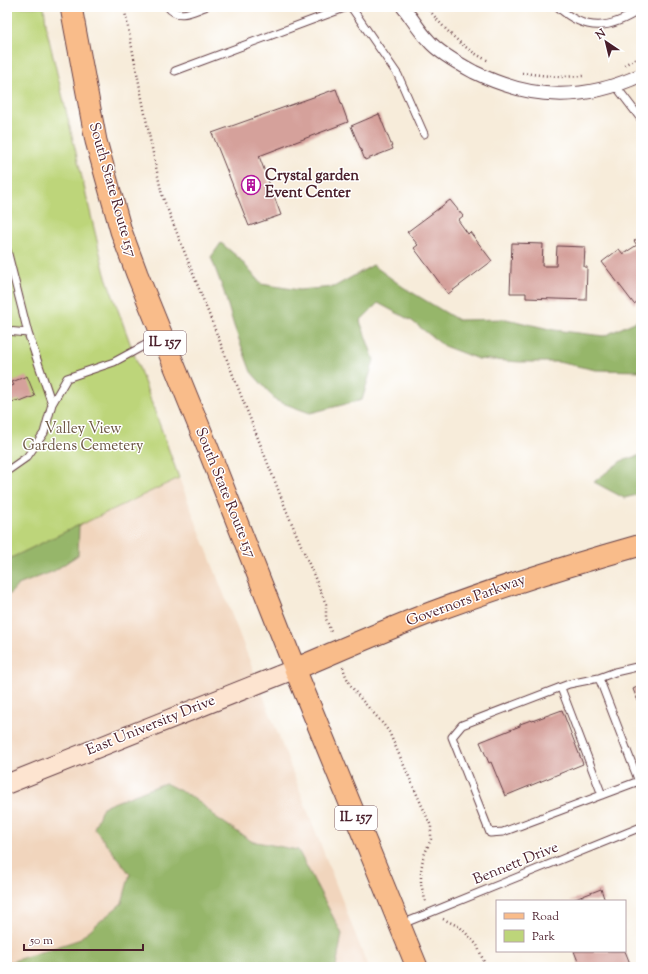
<svg xmlns="http://www.w3.org/2000/svg" width="648" height="974" font-family="'Sorts Mill Goudy',serif">
  <rect width="100%" height="100%" fill="#fff"/>
  <filter id="ink" filterUnits="userSpaceOnUse"><feTurbulence type="fractalNoise" baseFrequency=".025" numOctaves="2"/><feDisplacementMap in="SourceGraphic" scale="8" xChannelSelector="R" yChannelSelector="G"/><feConvolveMatrix kernelMatrix="1 2 1 2 8 2 1 2 1" color-interpolation-filters="sRGB"/></filter>
  <filter id="wash" filterUnits="userSpaceOnUse"><feTurbulence type="fractalNoise" baseFrequency=".012" numOctaves="4" result="noise"/><feDisplacementMap in="SourceGraphic" scale="16" xChannelSelector="R" yChannelSelector="G"/><feGaussianBlur stdDeviation="0.9" result="paint"/><feColorMatrix in="noise" values="0 0 0 0 0 0 0 0 0 0 0 0 0 0 0 0 0 1.4 0 .05"/><feComposite in="paint" operator="in"/></filter>
  <g filter="url(#wash)">
    <rect width="100%" height="100%" fill="#f7ecda"/>
    <path fill="#f1d5bd" d="M179,478L368,967H7V560Z"/>
    <path fill="#bdd57a" stroke="#847a52" d="M7,7H44L47,31L105,274L179,478L7,560Z"/>
    <path fill="#96b66a" stroke="#706a4a" d="M221,243L239,258L261,284L299,290L334,287L373,265L403,287L458,320L506,319L554,330L604,336L641,319V371L596,370L558,362H520L478,359L444,346L412,321L378,303L360,321L374,360L362,400L310,413L277,401L251,372L234,326L224,292L211,257Z
      M641,455V494L624,498L594,482L621,461Z
      M79,525L78,555L54,571L18,585L7,597V560Z
      M165,783L196,799L217,818L251,841L298,850L342,934L336,967H7V963L78,940L122,903L130,874L94,828L103,807Z"/>
    <g id="blocks">
      <path fill="#d5a19b" d="M336,89L348,122L259,156L281,215L249,226L212,133Z
        M379,114L393,149L365,160L351,126Z
        M450,200L463,216L458,220L468,234L470,232L492,261L448,294L414,248L418,245L407,232Z
        M641,236V299L634,304L602,262L619,249L623,254L637,245L634,241Z
        M512,243L543,244L542,266H556L557,246L585,247L584,267H587L586,300L526,298V293H510Z
        M27,376L35,396L20,402L19,400L12,402L7,388L14,385L12,382Z
        M641,685V709L633,689Z
        M562,710L583,764L505,796L491,762L489,763L480,742L520,726V724L531,720L532,721Z
        M601,889L605,901H570Z
        M574,951H625L631,966L580,967Z"/>
    </g>
  </g>
  <g filter="url(#ink)">
    <use href="#blocks" fill-opacity="0" stroke="#643e45" stroke-width="1"/>
    <g fill="none" stroke-linecap="round" stroke-linejoin="round">
      <g stroke="#643e45" stroke-width="9">
        <path id="lane" d="M168,7C178,20 193,11 205,7
          M351,7L398,75L424,134
          M558,7C586,33 611,29 641,9
          M175,71L347,7
          M615,85L641,119
          M7,250L28,333L52,404L44,433L27,457L7,471
          M7,331L28,333
          M52,404L67,378L114,362L160,337
          M641,666L615,672L599,678L641,787
          M599,678L569,684L462,725L452,737L490,833L503,832L639,781
          M561,688L602,795
          M402,924L641,827"/>
      </g>
      <g stroke="#643e45" stroke-width="15">
        <path id="street" d="M403,7C412,18 419,31 429,41C438,52 461,65 474,72C531,100 583,102 641,75"/>
      </g>
      <g stroke="#643e45" stroke-width="21">
        <path id="secondary" d="M7,784L295,669"/>
      </g>
      <g stroke="#643e45" stroke-width="23">
        <path id="primary" d="M71,7L96,141L121,231L137,274L207,446L295,669L417,967
          M295,669C340,650 385,630 430,613C499,587 570,565 641,545"/>
      </g>
      <path stroke="#643e45" stroke-width="2.5" stroke-dasharray="1 3" stroke-linecap="butt" d="M124,7L150,139L162,195L287,512L326,604V619L332,634
        M427,7C444,29 463,49 489,61
        M624,65L641,56
        M522,73L559,77L585,76
        M343,667C349,693 375,711 389,732L431,826V839L423,858L421,871V884L426,903
        M443,919L460,927L477,945L486,967"/>
      <use href="#lane" stroke="#fff" stroke-width="7"/>
      <use href="#street" stroke="#fff" stroke-width="13"/>
      <use href="#secondary" stroke="#fde4d0" stroke-width="19"/>
      <use href="#primary" stroke="#f9bc8a" stroke-width="21"/>
    </g>
  </g>
  <defs>
    <g id="building-ring" transform="scale(1)"><circle r="9.5" fill="#fff" stroke="#b5179e" stroke-width="1.5"/><path d="M-4-6H4V6H1V3H-1V6H-4ZM-2.5-4.3h1.7v1.8h-1.7ZM.8-4.3h1.7v1.8H.8ZM-2.5-1h1.7V.8h-1.7ZM.8-1h1.7V.8H.8Z" fill="#b5179e"/></g>
  </defs>
  <g fill-rule="evenodd">
    <use href="#building-ring" x="251" y="185"/>
  </g>
  <g text-anchor="middle" dominant-baseline="central" stroke-width="3" stroke-linejoin="round" paint-order="stroke">
    <g fill="#fff" stroke="#80626b" stroke-width="1">
      <rect x="144" y="331" width="42" height="24" rx="3"/>
      <rect x="335" y="806" width="42" height="24" rx="3"/>
    </g>
    <g font-size="14" font-weight="bold" fill="#4a1f2b">
      <text x="165" y="343">IL 157</text>
      <text x="356" y="818">IL 157</text>
    </g>
    <g font-size="15" font-weight="bold" fill="#4a1f2b" stroke="#fff" text-anchor="start">
      <text x="265" y="176">Crystal garden<tspan x="265" dy="17">Event Center</tspan></text>
    </g>
    <g font-size="15" fill="#4a1f2b" stroke="#fff">
      <text transform="translate(112 190) rotate(74)">South State Route 157</text>
      <text transform="translate(225 493) rotate(68)">South State Route 157</text>
      <text transform="translate(466 601) rotate(-20)">Governors Parkway</text>
      <text transform="translate(151 726) rotate(-22)">East University Drive</text>
      <text transform="translate(516 864) rotate(-22)">Bennett Drive</text>
    </g>
    <g font-size="15" fill="#6c5643" stroke="#fff">
      <text x="83" y="429">Valley View<tspan x="83" dy="17">Gardens Cemetery</tspan></text>
    </g>
  </g>
  <rect width="648" height="974" fill="none" stroke="#fff" stroke-width="24"/>
  <rect x="496" y="900" width="130" height="52" fill="#ffffff" stroke="#b7a5aa"/>
  <rect x="504" y="913" width="20" height="6" fill="#f9bc8a" stroke="#b7a5aa"/>
  <text x="532" y="920" font-size="12" fill="#4a1f2b">Road</text>
  <rect x="504" y="930" width="20" height="12" fill="#bdd57a" stroke="#b7a5aa"/>
  <text x="532" y="940" font-size="12" fill="#4a1f2b">Park</text>
  <g transform="translate(606 42) rotate(325)" stroke="#ffffff" stroke-width="3" paint-order="stroke">
  <path d="M0-3L7 15L0 10L-7 15Z" fill="#4a1f2b"/>
  <text y="-6" font-size="11" font-weight="bold" text-anchor="middle" fill="#4a1f2b">N</text>
  </g>
  <path d="M24 944v6h119v-6" fill="none" stroke="#4a1f2b" stroke-width="2"/>
  <text x="30" y="944" font-size="12" fill="#4a1f2b" stroke="#ffffff" stroke-width="3" paint-order="stroke">50 m</text>
</svg>
